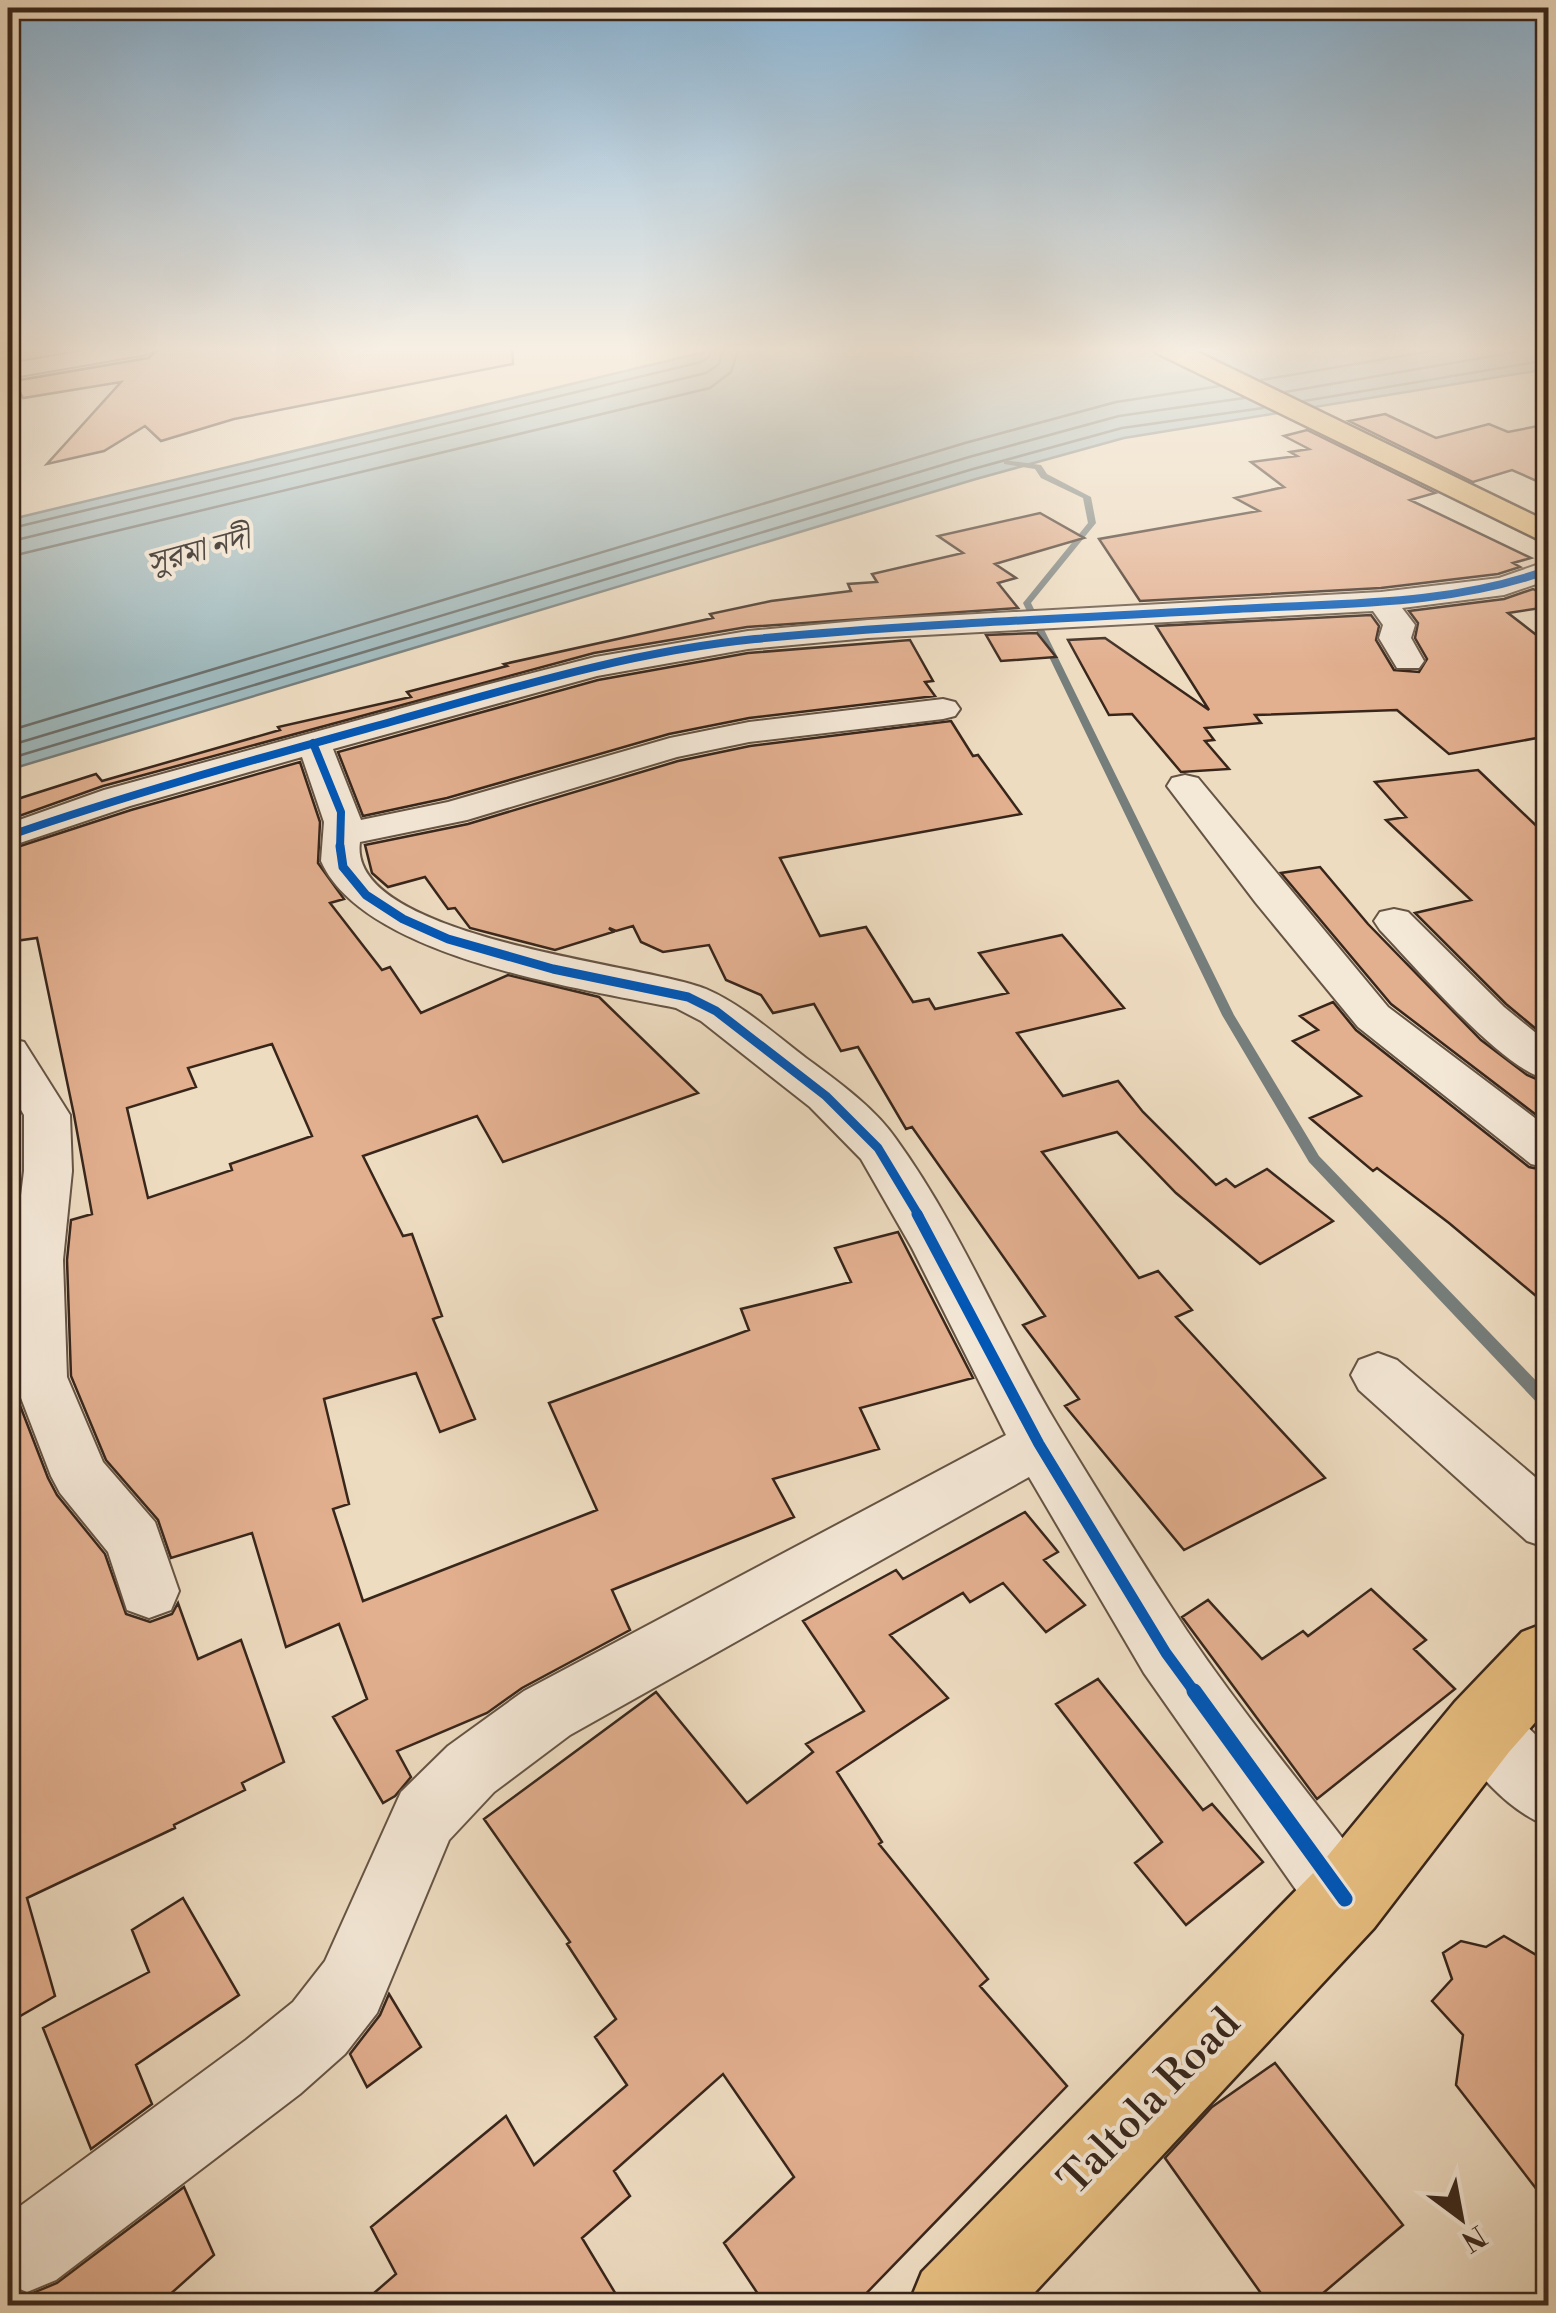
<svg xmlns="http://www.w3.org/2000/svg" width="1556" height="2313" font-family="'Libre Bodoni','Noto Serif Bengali',serif">
  <rect width="100%" height="100%" fill="#eedcc1"/>
  <filter id="stains"><feTurbulence type="fractalNoise" baseFrequency=".002" numOctaves="4"/><feColorMatrix values="0 0 0 0 .2 0 0 0 0 .09 0 0 0 0 .02 0 0 0 .5 -.17"/></filter>
  <radialGradient id="worn" r=".72"><stop offset=".6" stop-color="#630" stop-opacity="0"/><stop offset="1" stop-color="#630" stop-opacity=".3"/></radialGradient>
  <path fill="#9fb9bd" stroke="#767e7c" stroke-width="2.5" d="M725,347H1548V369L1124,438L976,479L8,770V520Z"/>
  <g fill="none" stroke-linecap="round" stroke-linejoin="round">
    <path stroke="#6c706c" stroke-width="2.5" d="M1261,380L1455,347
      M1285,392L1545,347
      M1304,401L1548,360
      M8,529L701,362L709,357L711,347
      M8,542L706,373L719,364L723,347
      M8,557L710,388L731,372L739,347
      M8,731L965,443L1116,402L1220,386
      M8,746L969,457L1119,416L1244,398
      M8,759L973,469L1122,428L1263,408"/>
    <path fill="#767e7c" fill-rule="evenodd" d="M1004,460L1041,465L1047,474L1091,497L1096,523L1031,603L1234,1015L1319,1156L1548,1393V1409L1542,1408L1309,1162L1222,1015L1023,603L1088,523L1083,498L1041,478L1035,469L1004,464Z"/>
  </g>
  <path fill="#e2af8f" stroke="#38261b" stroke-width="2.5" fill-rule="evenodd" d="M162,347H512L513,364L234,419L161,441L145,426L104,451L47,464L121,382L23,398L14,381L148,358Z
    M1385,414L1436,438L1489,424L1508,432L1548,424V486L1512,470L1473,482L1349,421Z
    M1307,430L1435,493L1410,500L1531,558L1513,563L1520,567L1498,574L1381,588L1140,601L1099,539L1259,511L1235,498L1284,487L1251,462L1297,456L1290,452L1309,449L1284,436Z
    M1040,513L1084,538L995,564L1016,578L998,583L1018,608L747,627L594,653L103,786L8,820V802L96,774L102,781L280,730L278,727L411,697L407,692L507,666L504,664L713,618L710,614L771,601L851,591L848,584L877,582L872,574L963,553L938,536Z
    M1533,589L1548,597V607L1508,613L1548,644V736L1449,754L1397,710L1255,715L1261,723L1205,728L1214,740L1205,741L1229,769L1181,772L1132,714L1109,715L1068,640L1105,638L1209,710L1156,626L1371,615L1379,626L1376,640L1394,670L1419,672L1427,659L1415,638L1418,623L1409,611L1504,599Z
    M1037,633L1056,657L1001,661L986,635Z
    M910,640L933,681L925,682L935,696L749,718L669,734L447,798L363,816L338,752L598,680L748,653Z
    M951,721L973,756L978,755L1021,814L780,858L820,936L866,927L913,1002L929,999L935,1009L1008,993L979,953L1062,935L1124,1008L1017,1033L1063,1096L1118,1081L1143,1112L1216,1185L1226,1179L1235,1187L1267,1169L1333,1221L1260,1264L1176,1193L1117,1132L1042,1152L1139,1278L1158,1271L1192,1310L1176,1317L1325,1478L1184,1550L1065,1406L1079,1399L1023,1325L1045,1316L912,1127L906,1129L858,1047L841,1051L814,1004L773,1013L761,995L726,980L709,945L663,952L641,942L633,926L616,931L609,928L613,932L555,950L470,928L455,908L448,909L425,877L388,887L372,873L365,845L468,824L678,761L750,746Z
    M300,762L320,822L318,863L344,899L330,903L382,970L390,967L421,1013L508,975L599,997L698,1093L503,1162L477,1116L363,1156L403,1236L412,1234L442,1316L433,1319L475,1419L440,1432L416,1373L324,1399L349,1504L333,1509L363,1601L597,1510L549,1403L749,1330L741,1309L851,1282L835,1248L898,1232L973,1378L860,1408L879,1449L773,1479L794,1517L612,1590L630,1630L522,1688L487,1713L397,1751L411,1777L395,1796L383,1803L333,1717L367,1699L339,1624L286,1647L252,1533L171,1558L158,1520L106,1460L71,1376L67,1260L71,1220L92,1214L74,1115L37,938L8,942V850L131,810ZM272,1044L312,1136L230,1164L232,1170L148,1198L127,1108L196,1087L188,1068Z
    M1478,770L1548,837V1039L1506,1004L1415,913L1471,900L1386,820L1406,817L1375,782Z
    M1320,867L1368,924L1481,1040L1527,1075L1548,1084V1124L1391,1004L1281,873Z
    M1333,1002L1356,1030L1529,1167L1548,1171V1306L1449,1223L1377,1168L1373,1171L1310,1118L1361,1096L1293,1041L1318,1030L1300,1016Z
    M12,1234L9,1377L48,1478L57,1495L105,1554L126,1614L150,1622L172,1614L178,1603L198,1659L241,1640L284,1762L242,1783L245,1790L174,1825L175,1828L27,1898L55,1996L8,2023V1235Z
    M1025,1512L1058,1552L1044,1560L1085,1605L1046,1632L1003,1583L970,1602L963,1593L890,1635L948,1698L837,1772L882,1842L879,1844L988,1979L980,1986L1067,2086L854,2306H766L724,2243L794,2177L723,2074L614,2171L630,2196L582,2238L623,2306H359L396,2274L371,2227L506,2116L534,2165L627,2085L595,2037L616,2019L567,1944L570,1942L484,1819L656,1692L747,1803L813,1752L806,1744L864,1711L803,1621L896,1570L903,1579Z
    M1371,1589L1426,1640L1414,1649L1455,1689L1317,1799L1182,1617L1208,1600L1262,1659L1303,1631L1308,1636Z
    M1098,1679L1203,1810L1212,1804L1263,1862L1186,1925L1135,1863L1162,1842L1056,1704Z
    M183,1898L239,1995L136,2065L152,2104L91,2149L43,2028L149,1972L132,1930Z
    M1504,1936L1548,1962V2204L1456,2085L1463,2035L1432,2001L1452,1979L1443,1953L1461,1941L1486,1947Z
    M389,1994L421,2047L367,2087L350,2054L380,2015Z
    M1275,2063L1403,2225L1308,2306H1270L1165,2158L1212,2107Z
    M184,2187L214,2255L157,2306H8V2288L28,2295L57,2283Z"/>
  <g fill="none" stroke-linecap="round" stroke-linejoin="round">
    <g stroke="#665444" stroke-width="4">
      <path id="minor" d="M108,347H158L147,354L8,378V364Z
        M1548,561V580L1504,595L1402,608L1415,625L1411,638L1424,661L1419,668H1397L1379,638L1383,625L1373,611L868,638L748,649L597,676L333,749L361,820L448,802L670,738L749,722L943,699L955,702L960,709L955,716L943,719L749,742L677,757L467,820L360,842C346,939 647,964 706,989C743,1005 774,1034 806,1058C837,1081 874,1107 896,1139C962,1230 1003,1336 1061,1431C1102,1498 1143,1565 1187,1631C1243,1714 1309,1793 1370,1874L1380,1899L1370,1924L1345,1934L1320,1924L1144,1673L1029,1477L570,1735L494,1792L449,1840L377,2013L345,2054L300,2094L56,2280L27,2292L8,2284V2215L246,2040L293,2002L325,1961L401,1792L448,1746L524,1691L1006,1435L912,1248L861,1159L810,1107L701,1021L676,1008C582,989 363,957 321,861L324,822L302,757L130,806L8,847V824L104,790L486,685L595,657L748,631L868,620L1381,592L1499,578Z
        M1185,775L1198,778L1388,1007L1548,1128V1168L1531,1164L1358,1027L1256,903L1167,786L1172,778Z
        M1394,909L1408,912L1504,1007L1548,1043V1080C1501,1069 1416,967 1380,930L1374,921L1380,912Z
        M8,1038L24,1042L70,1115L72,1171L63,1260L67,1377L103,1462L155,1522L179,1591L171,1610L149,1618L127,1610L108,1552L60,1493L51,1476L13,1377V1260L24,1171V1115L8,1088Z
        M1378,1353L1397,1360L1548,1488V1548L1527,1541L1359,1390L1351,1375L1359,1360Z
        M1482,1696L1505,1705L1548,1747V1826C1509,1812 1466,1765 1449,1727L1459,1705Z"/>
    </g>
    <g stroke="#38261b" stroke-width="5">
      <path id="major" d="M1153,347H1187L1548,522V544L1157,353Z
        M1548,1622V1708L1509,1752L1374,1928L1022,2306H908L922,2272L1316,1870L1455,1702L1522,1632Z"/>
    </g>
    <use href="#minor" fill="#f4e8d7" fill-rule="evenodd"/>
    <use href="#major" fill="#e7be80" fill-rule="evenodd"/>
    <g stroke="#f4e8d7" stroke-width="12">
      <path id="cycleway-far3" d="M313,743L341,812L340,849
        M8,836C135,792 264,757 394,721C512,688 633,651 755,639C915,624 1076,618 1236,609C1339,603 1450,606 1548,570"/>
    </g>
    <g stroke="#f4e8d7" stroke-width="15">
      <path id="cycleway-far2" d="M340,846L343,867L366,895L403,919L448,939L553,969L688,997L716,1011L826,1096L878,1148L919,1216"/>
    </g>
    <g stroke="#f4e8d7" stroke-width="18">
      <path id="cycleway-far1" d="M917,1214L1039,1444L1166,1653L1196,1694"/>
    </g>
    <g stroke="#f4e8d7" stroke-width="21">
      <path id="cycleway" d="M1194,1691L1345,1899"/>
    </g>
    <use href="#cycleway-far3" stroke="#0057b8" stroke-width="8"/>
    <use href="#cycleway-far2" stroke="#0057b8" stroke-width="9"/>
    <use href="#cycleway-far1" stroke="#0057b8" stroke-width="11"/>
    <use href="#cycleway" stroke="#0057b8" stroke-width="15"/>
  </g>
  <linearGradient id="sky" x2="0" y2="1"><stop stop-color="#8bb6d7"/><stop offset="0.52" stop-color="#f7efe3"/><stop offset="1" stop-color="#f7efe3" stop-opacity="0"/></linearGradient>
  <rect width="1556" height="671" fill="url(#sky)"/>
  <g text-anchor="middle" dominant-baseline="central" stroke-width="8" stroke-linejoin="round" paint-order="stroke">
    <g font-size="32" font-style="italic" fill="#524b44" stroke="#f4e8d7">
      <text transform="translate(198 551) rotate(-15)">সুরমা নদী</text>
    </g>
    <g font-size="42" fill="#38261b" stroke="#f4e8d7">
      <text transform="translate(1150 2102) rotate(-46)">Taltola Road</text>
    </g>
  </g>
  <rect width="1556" height="2313" fill="none" stroke="#eedcc1" stroke-width="40"/>
  <rect x="10" y="10" width="1536" height="2293" fill="none" stroke="#38261b" stroke-width="5"/>
  <rect x="20" y="20" width="1516" height="2273" fill="none" stroke="#38261b" stroke-width="2.5"/>
  <g transform="translate(1461 2218) rotate(148)" stroke="#f4e8d7" stroke-width="8" paint-order="stroke">
  <path d="M0-8L18 38L0 25L-18 38Z" fill="#38261b"/>
  <text y="-15" font-size="28" font-weight="bold" text-anchor="middle" fill="#38261b">N</text>
  </g>
  <rect width="100%" height="100%" filter="url(#stains)"/>
  <rect width="100%" height="100%" fill="url(#worn)"/>
</svg>
